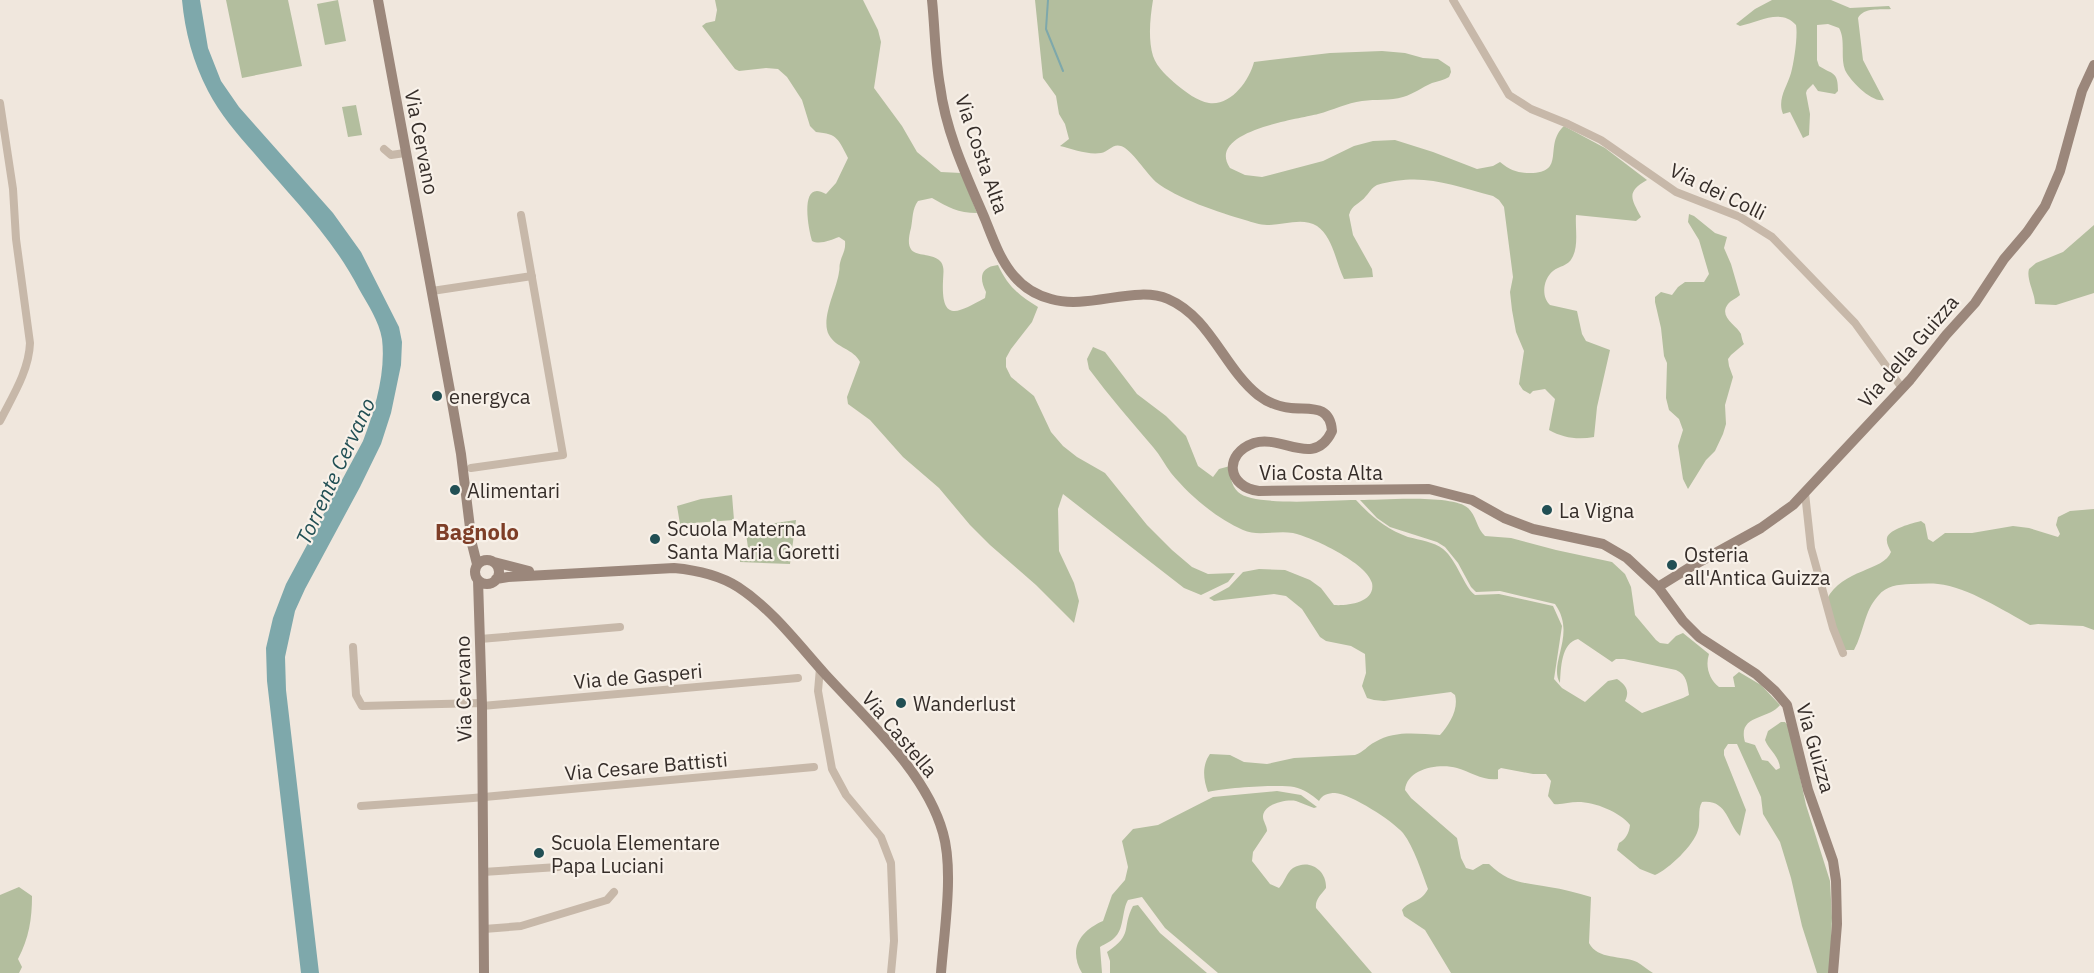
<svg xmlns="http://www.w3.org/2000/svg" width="2094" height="973" font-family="'IBM Plex Sans',sans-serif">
  <rect width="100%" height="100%" fill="#f0e7dd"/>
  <path fill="#b3be9e" d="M226,0H288L302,66L242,78Z
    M338,0L346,41L325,45L317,4Z
    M715,0H863L878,30L881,42L874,88L902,126L917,152L941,172L961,173L977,213C958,213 948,207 932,198L918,201C912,209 913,218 911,228C901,265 929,248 941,262C945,268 943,275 943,281C941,324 959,312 985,298L986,292C979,278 980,267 998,265C1007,285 1019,296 1038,307L1032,322L1011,349L1006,358V367L1011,377L1034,396L1051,432L1063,446L1077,457L1105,473L1147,525L1172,550L1192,567L1208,574L1235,573L1228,582L1201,595L1184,588L1063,494L1058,509L1059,551L1074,583L1079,601L1074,623L1036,585L990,545L970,525L939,488L903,457L870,420L848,404L847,397L860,362C854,349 836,348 829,335C820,319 837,289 839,272C840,267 839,268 840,263C842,254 846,251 845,241L839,237C831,240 820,245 812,241C808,228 799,178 826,194L836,183L848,158C838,139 838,134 816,132L810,126L802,100L787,77L778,69L766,68L739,71L735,69L702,26L706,23L715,21L717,10Z
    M1035,0H1153C1150,18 1148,39 1153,56C1157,68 1168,77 1177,85C1186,92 1197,101 1209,103C1231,106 1249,81 1254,62L1330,53L1382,51L1405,53L1423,58L1438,59L1450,67L1451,72L1449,77C1444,80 1438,81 1432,83C1422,87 1414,94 1403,97C1390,101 1376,99 1362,101C1347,103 1333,110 1318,114C1299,119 1205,131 1230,168L1245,175L1262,177L1323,161L1354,146L1373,141L1395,140L1433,152L1477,169L1493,166L1500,162C1510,170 1517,173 1530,173C1567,173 1543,145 1564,126L1605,148L1647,180C1626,192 1631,198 1641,217L1636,221L1576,215C1575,228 1579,246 1572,258C1568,266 1559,266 1553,271C1543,279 1541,297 1550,305L1577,311L1582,334L1586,341L1610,350L1597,407L1594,437C1578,440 1563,438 1549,430L1555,399L1545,389L1533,391L1530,394L1523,390L1519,384L1524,351L1516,332L1512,310L1510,292L1513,277L1504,207L1499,200L1493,196C1449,185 1424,172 1377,185C1371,188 1370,192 1366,196C1360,204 1352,204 1349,215L1353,235L1372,269L1373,277L1344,279C1336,263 1333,237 1317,226C1303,217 1283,225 1267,225C1260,225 1252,222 1245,220C1220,213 1176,198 1156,182C1147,174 1131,149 1121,146C1113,143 1108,152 1101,153C1087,155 1073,149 1060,146L1069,139L1065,124L1059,114L1056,96L1043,78Z
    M1772,0H1831L1850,8L1889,6L1891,9C1880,10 1864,7 1858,18L1863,60L1884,100C1872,103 1850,81 1845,70C1840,57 1846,40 1839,28L1828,24L1817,25V60L1819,66C1833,75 1838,71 1838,91L1835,94L1818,91L1813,84L1807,90L1806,93L1810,114L1809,135L1803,138L1790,112L1783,114C1777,99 1787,87 1791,73C1794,62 1798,36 1796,25C1781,8 1759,22 1740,26L1736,24L1755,9Z
    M356,105L362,135L348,137L342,107Z
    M1689,214L1694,216L1715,233L1727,237L1724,248L1731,264L1740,295C1736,299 1731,300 1728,304C1718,317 1737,325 1741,334C1741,335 1743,343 1744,344L1731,355L1728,359L1729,366L1733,377L1725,405L1726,424L1723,434L1715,451L1706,460L1688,489L1683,479L1678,446L1683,430L1679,419L1669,410L1666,398L1667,363L1664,356L1661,328L1655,302V297L1661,292L1672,295L1678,287L1685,282H1704L1709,274L1699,240L1688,222Z
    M2094,225V293L2056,305L2035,304C2035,293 2026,279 2029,269L2036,263L2063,252Z
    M1093,347L1105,352L1137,394L1166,416L1186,436L1198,466L1213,477L1219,469L1230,466C1230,476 1231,485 1238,492C1254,507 1332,500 1356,500C1372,517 1386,529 1408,537C1420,540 1434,542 1443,549C1457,560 1464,587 1475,595L1499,594L1553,606L1562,626L1554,679L1562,688L1585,702L1608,681L1617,679C1626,685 1630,691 1625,701L1642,713L1683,698L1689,695C1687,683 1687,675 1676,670L1624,659H1616L1612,662L1578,639C1561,643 1561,668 1560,683C1548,663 1577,635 1555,604L1500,591L1476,592L1471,587L1458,563L1445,547L1437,542L1390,527L1377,518L1360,500C1381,500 1453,494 1468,508C1476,515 1477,529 1485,536L1511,538L1556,550L1612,562L1625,574L1631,587L1635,615L1656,640L1660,643L1668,644L1676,636L1683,633L1709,654C1705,666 1709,679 1719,687H1735L1733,677L1739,672L1761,685L1780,705C1769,720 1737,714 1745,742L1755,745L1762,760L1768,761L1776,770L1780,768C1779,756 1769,750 1765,740L1768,731L1781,722H1785L1789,727L1806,805L1830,881L1832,918L1830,973H1817L1802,926L1791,878L1780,842L1763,814L1761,797L1737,744H1728L1724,750V755L1746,810L1740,836C1727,823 1727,799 1702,802C1697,810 1701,821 1698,830C1694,845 1669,869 1655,875L1640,869L1617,850L1619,843C1626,839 1629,833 1630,825C1620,812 1595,802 1578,802C1569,802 1562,805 1554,804L1548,796L1551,781L1546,774H1533L1501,768L1498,770V779C1483,781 1471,772 1457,768C1440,763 1407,768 1405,790L1411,798L1457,838L1461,858L1466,868L1473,870L1483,864H1489C1510,884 1522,882 1549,887C1563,889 1577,893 1591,897L1589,943C1598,960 1621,955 1637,962C1642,965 1648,970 1653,973H1451L1425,930L1404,916L1402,910C1411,899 1420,904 1428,889C1422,873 1414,847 1403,833C1393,821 1351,794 1335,793C1328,793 1322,795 1319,801C1312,795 1304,789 1294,787C1280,784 1222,788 1208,792C1203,779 1202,765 1210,754L1230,755L1244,762L1267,764L1294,758L1355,755C1364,752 1367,746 1375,742C1395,730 1418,734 1440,735C1449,725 1459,709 1455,695L1451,692L1384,701L1374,700L1367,698L1362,686L1366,673L1365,654L1351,646L1326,641L1320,637L1302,609L1286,596L1274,594L1214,601L1209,598L1229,587L1243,572L1259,569L1285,570L1310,580L1321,588L1334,605C1346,606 1376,603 1372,583C1367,563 1312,537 1293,533C1276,530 1258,537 1243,530C1216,518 1190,496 1171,473C1165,465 1160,455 1153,447C1131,421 1109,396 1089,369L1087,359Z
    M732,495L734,520L680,524L677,506L701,499Z
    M2094,509V630L2083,626L2038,624L2030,625C2004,611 1968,587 1938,584C1929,583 1920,584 1911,584C1897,585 1887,585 1878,596C1864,611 1864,632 1854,650H1845L1839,640L1827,599C1842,569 1884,571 1891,552C1889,548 1886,543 1887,538C1889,529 1913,523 1921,521L1925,524L1928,539L1933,542L1945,533H1972L2013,526L2029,528L2058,537L2060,534L2056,525L2058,517L2070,511Z
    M796,520L790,564L740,562V554L748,548L746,533L736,529Z
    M1277,791L1301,795L1317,807L1314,808C1308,806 1302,803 1296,801C1286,799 1263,804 1263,817C1263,821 1267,826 1267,831L1253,852L1252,861L1270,884L1279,888C1285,882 1286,873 1293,868C1309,858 1327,870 1326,888C1321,895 1315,899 1316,908L1372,973H1218L1165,928L1142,897L1128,900C1122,910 1124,928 1116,936C1112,941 1105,944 1100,947L1102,973H1082C1068,949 1080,931 1103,921L1112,895L1125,880L1128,867L1122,841L1133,829L1158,825L1213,797Z
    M19,887L32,896C32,919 29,938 18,959L22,967L19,973H0V895Z
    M1138,905L1160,933L1207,973H1110V961L1107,952C1134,934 1121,929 1133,906Z"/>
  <path fill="#7ea8ab" d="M182,0H200L208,48L221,81L239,107L333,213L361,252L399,327L402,342L401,365L391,413L381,444L360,487L305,589L295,611L285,657L286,690L319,973H301L267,681L266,648L273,618L286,584L363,441C375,409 386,373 382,339C379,321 368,305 359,289C333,238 291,197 254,153C237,134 220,114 208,91C193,62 185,32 182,0Z"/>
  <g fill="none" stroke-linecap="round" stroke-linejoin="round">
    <path stroke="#7ea8ab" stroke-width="2" d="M1048,0L1046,29L1063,71"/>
    <path stroke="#c7b8a9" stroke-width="8" d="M1453,0L1509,95L1531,109L1568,124L1601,140L1676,192L1740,217L1772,237L1855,323L1902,388
      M0,103L13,189L16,239L30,343C29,371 12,397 0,421
      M384,149L391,155L405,153
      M432,291L532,276
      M471,468L563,455L521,215
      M1805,493L1811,548L1833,628L1843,653
      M480,639L620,627
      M353,647L356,695L362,706L481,703
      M820,668L818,691L832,769L846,795L881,837L891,863L894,941L891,973
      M482,706L798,678
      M361,806L473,798L814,767
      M483,872L558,867
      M484,929L521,926L607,900L614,892"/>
    <path stroke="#9b877b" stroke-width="10" d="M378,0L450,391L461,454L472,544L477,564
      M932,0C935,29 935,58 940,86C946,133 967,177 985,219C993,239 1000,260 1014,276C1024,288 1036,295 1051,299C1088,310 1136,285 1168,299C1210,317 1224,368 1258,395C1267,402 1280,407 1291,408C1310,410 1330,404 1332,431C1314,469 1282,434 1254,443C1223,454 1227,487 1259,491L1429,489L1472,500L1504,518L1533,529L1603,544L1627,558L1658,587L1683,621L1699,637L1756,674L1775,691L1787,705L1808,790L1833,861L1836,881L1837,924L1833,973
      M475 572a12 12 0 1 1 24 0a12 12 0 1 1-24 0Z
      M494,562L529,571
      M496,579L508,577L674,568C696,570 719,575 738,587C772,609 798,644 825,674C867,720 926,772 943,833C954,871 944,932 941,973
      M478,580L482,706L484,973
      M1658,587L1692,566L1761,528L1793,505L1910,380L1946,335L1975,303L2004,259L2027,232L2045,206L2060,171L2082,91L2094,65"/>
  </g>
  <g fill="#214f54" stroke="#f8f1e9" stroke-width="2">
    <circle cx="437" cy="396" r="6"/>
    <circle cx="455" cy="490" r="6"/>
    <circle cx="1547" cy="510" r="6"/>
    <circle cx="655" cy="539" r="6"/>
    <circle cx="1672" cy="565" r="6"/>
    <circle cx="901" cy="703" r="6"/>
    <circle cx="539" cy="853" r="6"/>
  </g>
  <g text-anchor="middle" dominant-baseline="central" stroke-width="4.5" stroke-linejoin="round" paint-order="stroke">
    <g font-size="20" fill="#352d29" stroke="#f8f1e9">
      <text transform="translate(422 142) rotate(79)">Via Cervano</text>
      <text transform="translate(982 154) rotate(71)">Via Costa Alta</text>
      <text transform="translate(1718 191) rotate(26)">Via dei Colli</text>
      <text transform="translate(1908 351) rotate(-49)">Via della Guizza</text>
      <text x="1321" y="472">Via Costa Alta</text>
      <text transform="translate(638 676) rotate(-5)">Via de Gasperi</text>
      <text transform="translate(463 689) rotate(-91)">Via Cervano</text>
      <text transform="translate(900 734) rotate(50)">Via Castella</text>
      <text transform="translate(1816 748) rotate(74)">Via Guizza</text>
      <text transform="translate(646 766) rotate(-5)">Via Cesare Battisti</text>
    </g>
    <g font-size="20" fill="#352d29" stroke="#f8f1e9" text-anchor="start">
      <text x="449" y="396">energyca</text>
      <text x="467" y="490">Alimentari</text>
      <text x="1559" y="510">La Vigna</text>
      <text x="667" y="528">Scuola Materna<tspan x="667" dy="23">Santa Maria Goretti</tspan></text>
      <text x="1684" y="554">Osteria<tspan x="1684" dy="23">all'Antica Guizza</tspan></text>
      <text x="913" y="703">Wanderlust</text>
      <text x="551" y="842">Scuola Elementare<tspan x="551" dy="23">Papa Luciani</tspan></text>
    </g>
    <g font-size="21" font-style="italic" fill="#214f54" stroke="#f8f1e9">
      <text transform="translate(335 471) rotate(-65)">Torrente Cervano</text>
    </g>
    <g font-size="22" font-weight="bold" fill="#7e3e27" stroke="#f8f1e9">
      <text x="477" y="531">Bagnolo</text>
    </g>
  </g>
</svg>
